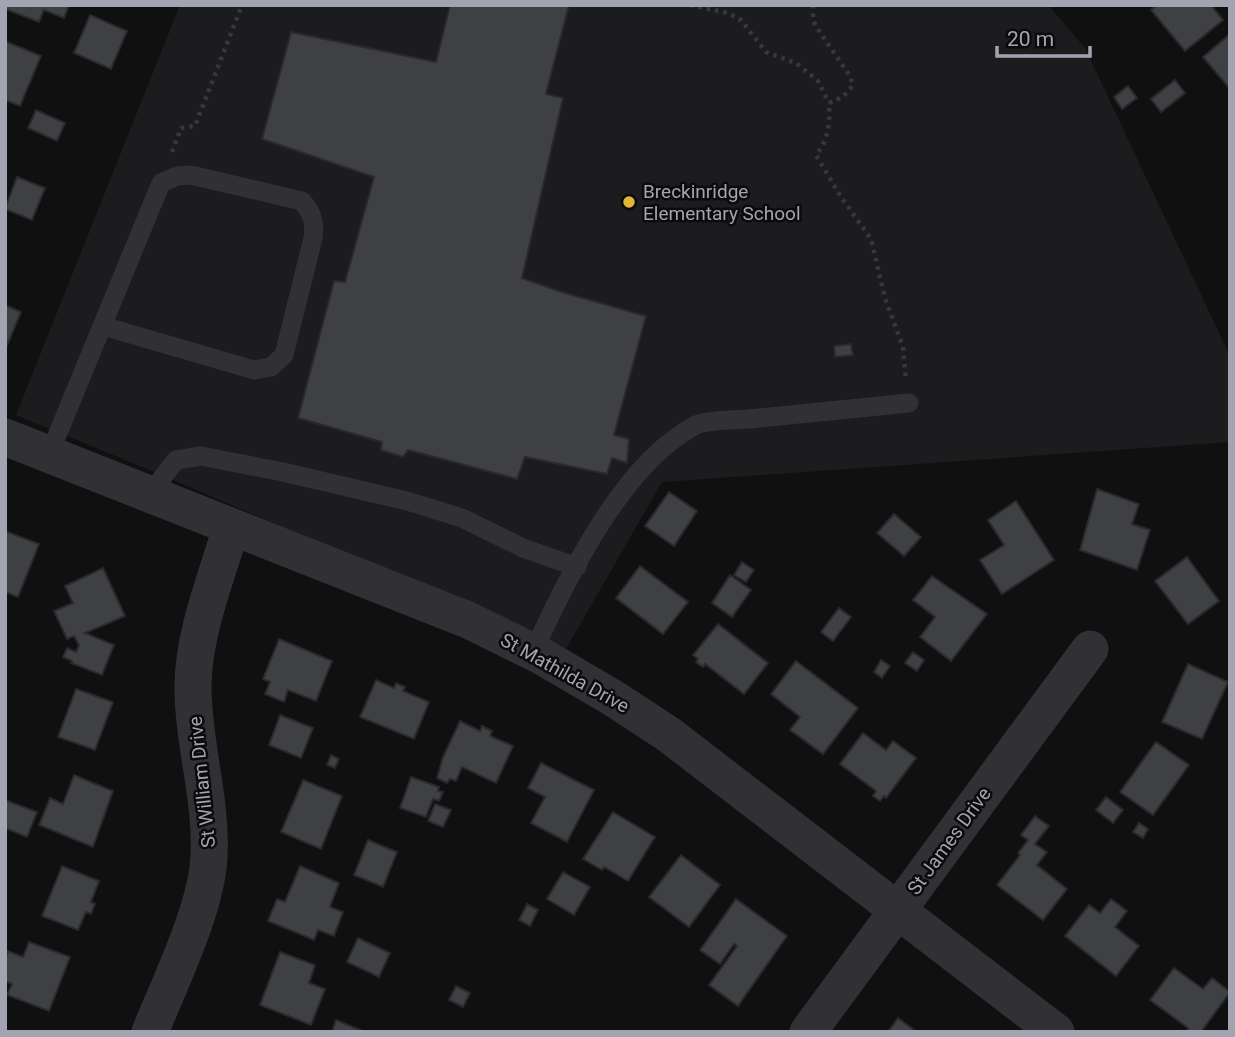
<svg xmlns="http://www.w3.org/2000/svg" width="1235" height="1037" font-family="Roboto,sans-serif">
  <rect width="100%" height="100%" fill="#101011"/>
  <path fill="#1c1c1e" d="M180,5H1048L1085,48L1230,356V442L662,482L566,649L164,476L16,415Z"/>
  <path fill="#3f4044" stroke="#2a2a2d" stroke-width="2" d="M5,5H69L64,18L44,10L39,22L5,9Z
    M450,5H569L546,94L563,98L522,278L562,292L646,316L614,435L629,439L627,463L612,458L607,474L525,457L517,479L408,450L403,457L381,450L382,442L298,418L334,281L345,282L374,177L262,139L291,32L436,62Z
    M1157,5H1211L1223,20L1185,51L1151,10Z
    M90,15L127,31L111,69L74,53Z
    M1230,34V89L1203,57Z
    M5,41L41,56L20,106L5,100Z
    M1175,80L1185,93L1161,112L1151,99Z
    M1128,86L1137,98L1122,109L1114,97Z
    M36,110L65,123L57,141L28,128Z
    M17,177L45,188L32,220L5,209Z
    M5,305L21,312L6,348H5Z
    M851,344L853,355L835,357L834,346Z
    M1097,489L1139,504L1132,524L1150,530L1137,570L1080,550Z
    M669,492L697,511L674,546L645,526Z
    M1016,501L1054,560L1002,594L980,560L1004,545L988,520Z
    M894,514L921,537L904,556L877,533Z
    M5,531L39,544L18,597L5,592Z
    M1187,557L1219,601L1188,624L1155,581Z
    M742,562L754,570L746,582L734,575Z
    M640,566L688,602L663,634L616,598Z
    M103,568L125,616L85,633L114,645L102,675L71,663L72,661L63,657L67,648L76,652L79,645L74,636L67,639L54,611L73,603L65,586Z
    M730,575L751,590L732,617L712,603Z
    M932,576L987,614L951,661L920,637L935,617L913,600Z
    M839,608L851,617L833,641L821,632Z
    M718,624L768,663L744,694L705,664L703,667L696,662L698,659L693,655Z
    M279,639L332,661L316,701L288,690L284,702L265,694L270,682L263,679Z
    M913,652L924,660L917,671L905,663Z
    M881,660L890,666L882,678L874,672Z
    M796,661L858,708L823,754L790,730L800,717L771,694Z
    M1188,664L1228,682L1202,739L1162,722Z
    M376,680L394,688L396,683L405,687L403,691L429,702L414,739L360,717Z
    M76,689L113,702L95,750L58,737Z
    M280,715L313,728L301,758L269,745Z
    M460,721L480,731L482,726L492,731L490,736L513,746L496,783L462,767L456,781L450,779L447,783L437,778L443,757Z
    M863,733L886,750L893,741L916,758L886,798L884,796L880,801L873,796L876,791L840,764Z
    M1156,742L1189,765L1153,815L1120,792Z
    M331,755L339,759L335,768L327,765Z
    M541,763L594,790L567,842L531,823L545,797L528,788Z
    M74,775L113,791L93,847L39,825L50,798L63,804Z
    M411,777L439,787L438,791L443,792L439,801L433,799L426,817L400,808Z
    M303,780L342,796L321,849L281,832Z
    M1106,797L1123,810L1113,823L1096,810Z
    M5,800L37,812L27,837L5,828Z
    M435,804L451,810L443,827L428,821Z
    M613,812L655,837L628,881L604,867L602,870L583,859Z
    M1035,816L1049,826L1035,844L1047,852L1037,865L1067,889L1043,920L997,885L1020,855L1018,853L1028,840L1021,835Z
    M1139,823L1148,829L1143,838L1133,832Z
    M368,840L397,852L383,887L354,875Z
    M681,855L720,885L689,927L649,897Z
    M62,866L99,881L91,902L95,904L91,914L86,912L78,930L42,916Z
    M300,866L339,883L330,907L343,912L334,936L318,930L314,940L268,921L277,899L285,902Z
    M563,872L590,887L574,915L547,899Z
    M736,899L787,936L738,1006L709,985L737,946L734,944L720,964L700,950Z
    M1111,899L1127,911L1115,927L1139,946L1116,976L1065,936L1089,905L1100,913Z
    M527,904L538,910L530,926L519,920Z
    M358,938L390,953L379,977L347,962Z
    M29,942L70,957L49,1011L7,995L12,984L5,981V959L8,951L23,957Z
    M280,952L315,965L309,983L325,989L311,1025L260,1005Z
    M1174,968L1203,989L1212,978L1230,992L1201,1032H1186L1188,1028L1150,1000Z
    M456,986L470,993L463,1007L449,1000Z
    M898,1018L917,1032H888Z
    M336,1020L365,1032H332Z"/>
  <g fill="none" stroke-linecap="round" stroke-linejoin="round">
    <path stroke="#37383c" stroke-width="4.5" stroke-dasharray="3.5 5" stroke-linecap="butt" d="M690,5L728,13L741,20L766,52L796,63L818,81L829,103
      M813,5V20L817,28L850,76L853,85L843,97L829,103C830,121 829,140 816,155L841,197L871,239L885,298L903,347L906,381
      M172,152L181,128L195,126L242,5"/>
    <path stroke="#313135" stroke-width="19" d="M49,455L161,183L177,176L191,175L302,201C313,214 315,222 313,238L284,355L271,367L254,370L103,326
      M149,495L176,460L201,456L283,472L407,501L462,518L523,548L577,567
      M533,652C568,578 621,464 696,425C707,420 735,420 749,419C802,414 855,408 909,403"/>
    <path stroke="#313135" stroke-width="37" d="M5,437L468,620L543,657L613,698L668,734L1056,1032
      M150,1032C170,982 207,908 209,856C212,799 193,744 193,687C193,634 216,579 231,528
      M808,1032L1090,649"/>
  </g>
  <circle fill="#e3b435" stroke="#0b0b0c" stroke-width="2.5" cx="629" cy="202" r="7"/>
  <g text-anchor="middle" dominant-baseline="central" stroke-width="5" stroke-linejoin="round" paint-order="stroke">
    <g font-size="19" fill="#a2a5b1" stroke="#0b0b0c" text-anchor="start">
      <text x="643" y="191">Breckinridge<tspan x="643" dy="22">Elementary School</tspan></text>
    </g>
    <g font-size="19" fill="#a2a5b1" stroke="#0b0b0c">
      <text transform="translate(565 673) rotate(29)">St Mathilda Drive</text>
      <text transform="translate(202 782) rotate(-96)">St William Drive</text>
      <text transform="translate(949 841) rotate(-54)">St James Drive</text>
    </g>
  </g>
  <rect width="1235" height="1037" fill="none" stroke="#a2a5b1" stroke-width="14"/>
  <path d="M997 46v10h93v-10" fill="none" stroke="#a2a5b1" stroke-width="3.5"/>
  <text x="1007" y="46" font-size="21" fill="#a2a5b1" stroke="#0b0b0c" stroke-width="5" paint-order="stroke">20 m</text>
</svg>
